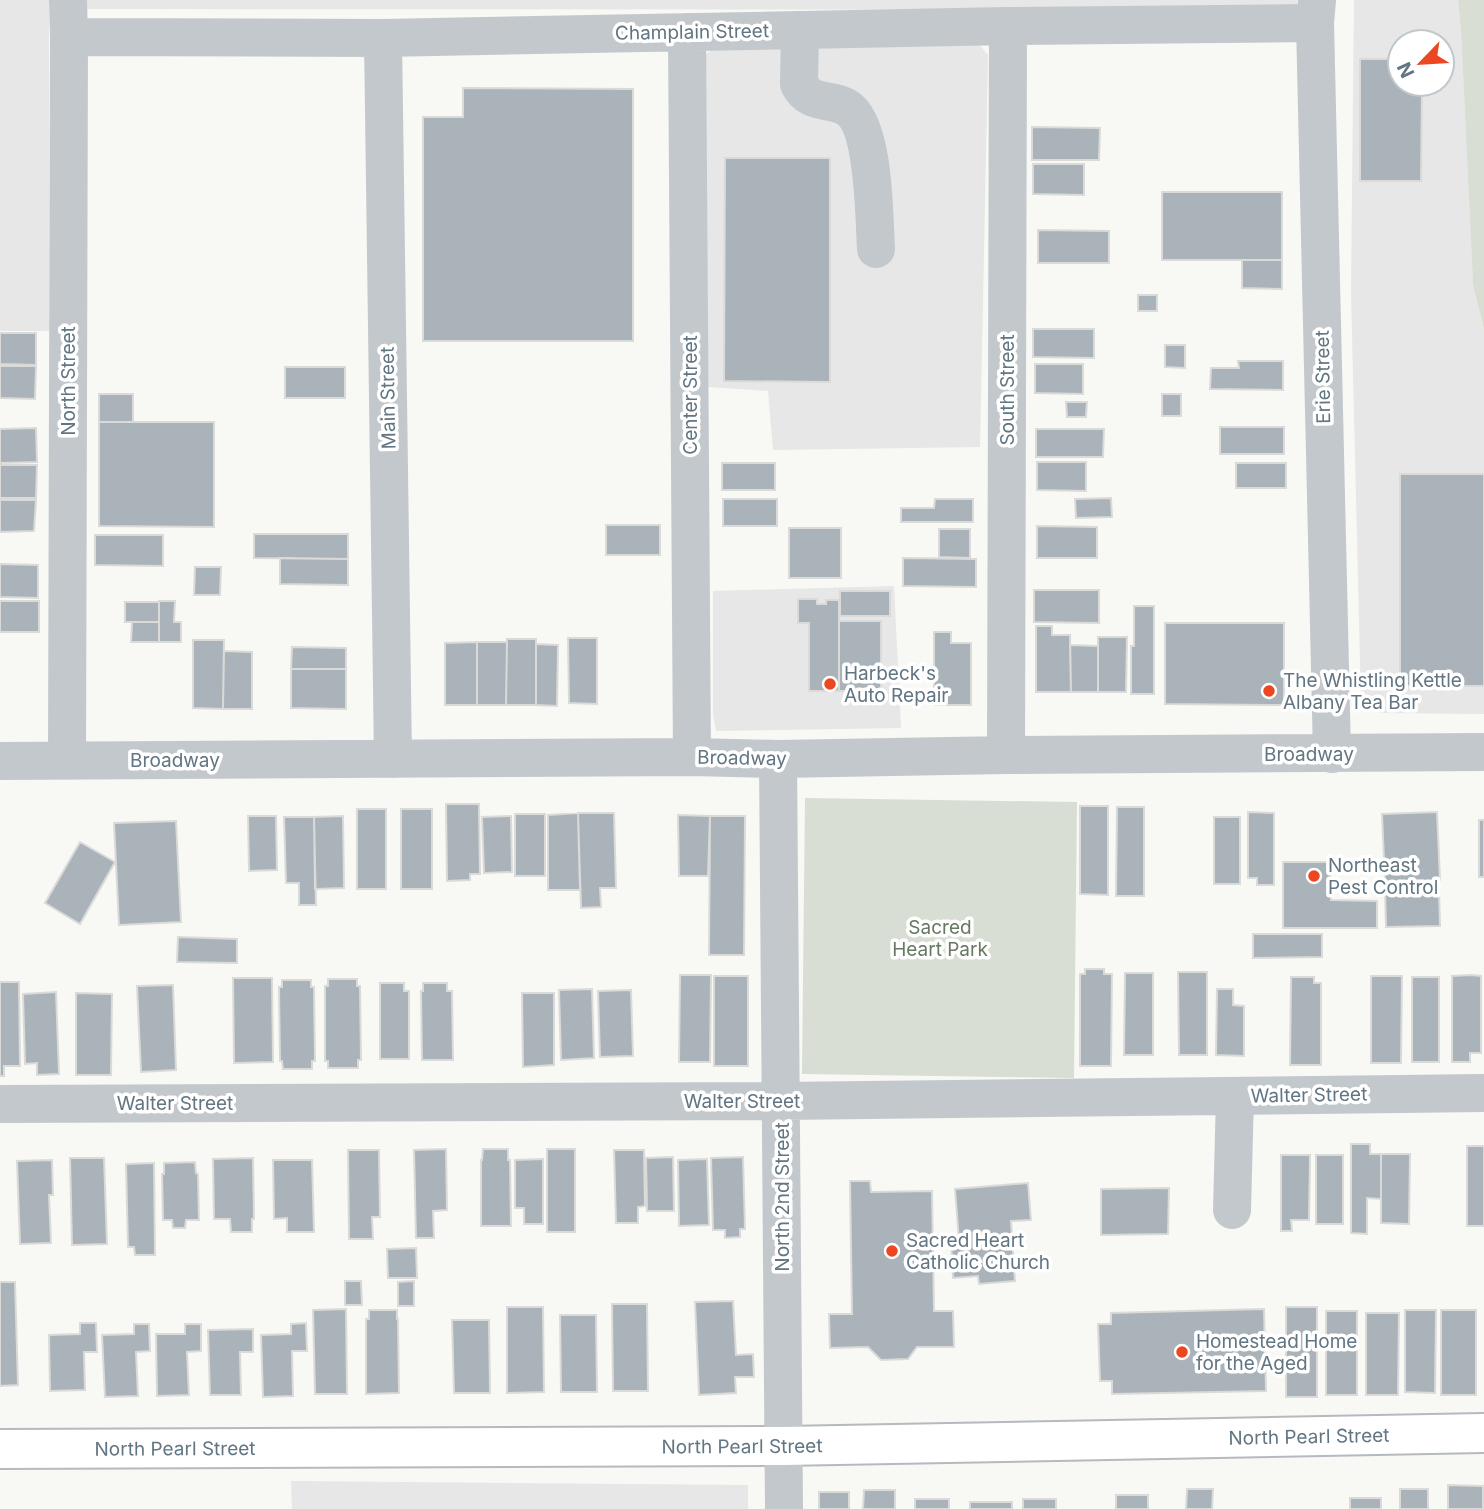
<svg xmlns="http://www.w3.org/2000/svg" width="1484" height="1509" font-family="Inter,sans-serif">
  <rect width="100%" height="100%" fill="#f8f8f5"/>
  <path fill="#e6e7e6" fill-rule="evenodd" d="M0,0H49V331H0Z
    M83,0H1297V10L84,9Z
    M1354,0H1458L1461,31L1473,285L1484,329V714L1376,713L1361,700L1351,292ZM1400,42H1442V84H1400Z
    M977,42L988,55L980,447L773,450L768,391L708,387L705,55L713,49Z
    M894,586L901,728L716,731L713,715V591Z
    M291,1481L748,1485V1509H292Z"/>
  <path fill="#d8ded4" d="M1458,0H1484V329L1473,285L1461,31Z
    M805,798L1077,802L1074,1078L802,1074Z"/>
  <path fill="#a9b3b9" stroke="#dadad8" stroke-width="2" d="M1360,59H1400V84H1422L1421,181H1360Z
    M463,88L633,89V341H423V117H463Z
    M1032,127L1100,128L1099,160H1032Z
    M725,158H830V382L724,381Z
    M1033,164H1084V195L1033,194Z
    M1162,192H1282V260H1162Z
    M1038,230L1109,231V263H1038Z
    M1242,260H1282V289L1242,288Z
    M1138,295H1157V311H1138Z
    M1033,329H1094V358L1033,357Z
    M0,333H36V365L0,364Z
    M1165,345H1185V368L1165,367Z
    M1238,361H1283V390L1210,389L1211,368H1239Z
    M1035,364H1083V394L1035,393Z
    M0,366H36L35,399L0,398Z
    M285,367H345V398H285Z
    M99,394H133V422H99Z
    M1162,394H1181V416H1162Z
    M1066,402H1087L1086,417H1067Z
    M99,422H214V527L99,526Z
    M1220,427H1284V454H1220Z
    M36,428L37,462L0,463V429Z
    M1036,429H1104L1103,457H1036Z
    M1037,462H1086V491L1037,490Z
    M722,463H775V490H722Z
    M1236,463H1286V488H1236Z
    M0,465H37L36,498H0Z
    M1400,474H1484V686H1400Z
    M1111,498L1112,517L1076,518L1075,499Z
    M723,499H777V526H723Z
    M935,499H973V522H901V508H934Z
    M0,500H36L34,531L0,532Z
    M606,525H660V555H606Z
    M1037,526L1097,527V558H1037Z
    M789,528H841V578H789Z
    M939,529H970V558L939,557Z
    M254,534H348V559L254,558Z
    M95,535H163V566L95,565Z
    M280,558L348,559V585L280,584Z
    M903,558L976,559V587L903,586Z
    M0,564L38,565V598L0,597Z
    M195,567H221L220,595H194Z
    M1034,590H1099V623L1034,622Z
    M840,591H890V616H840Z
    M798,599H817V604H826V600H839V691H809V623H798Z
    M0,601H39V632H0Z
    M159,601H175L174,622H181V642H159Z
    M125,602H159V622H125Z
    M1134,606H1154V694H1131V646H1134Z
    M839,621H881V691H839Z
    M132,622H159V642H131Z
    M1165,623H1284V705L1165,704Z
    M1036,626H1052V635H1070L1071,692H1036Z
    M934,632H951V643H971V705H934Z
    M1098,637H1127L1126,692H1098Z
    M568,638H597V704L569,703Z
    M507,639H536V705H506Z
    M193,640H224L223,709L193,708Z
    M477,642V705H445V643Z
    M477,642H507L506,705H477Z
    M536,644L558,645L557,706L536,705Z
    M1070,645L1098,646V692H1071Z
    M292,647L346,648V669H291Z
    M224,651L252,652V709H223Z
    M291,669H346V709L291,708Z
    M446,804H479L480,874H470V880L447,881Z
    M1080,806H1108V895L1080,894Z
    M1117,807H1144V896H1116Z
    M357,809H386V889H357Z
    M401,809H432V889H401Z
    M1248,812L1274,813V885H1257V878H1248Z
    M1437,812L1440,880L1385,882L1382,814Z
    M578,813L580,890H548V815Z
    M578,813H614L616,888H600L601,907L581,908Z
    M515,814H545V876H515Z
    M678,815L710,816L708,876H679Z
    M248,816H276L277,870L249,871Z
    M343,816L344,888L315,889L314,817Z
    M511,816L512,872L484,873L482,817Z
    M710,816H745L744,955H709Z
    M284,817H314L316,905H299V883H286Z
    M1214,817H1240V884H1214Z
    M1479,820H1484V877H1479Z
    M176,821L181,922L119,925L114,823Z
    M80,842L115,862L80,924L45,903Z
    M1283,862H1331V900L1377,901V928H1283Z
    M1385,890H1439L1440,926L1386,927Z
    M1253,934H1322V957L1253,958Z
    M178,937L237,939V963L177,962Z
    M1085,969H1104V974H1112L1111,1066H1080V974H1085Z
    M1178,972H1207V1055H1179Z
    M1125,973H1153V1055H1124Z
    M680,975H711L710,1062H679Z
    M1471,975L1481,976V1053H1470V1062H1452V976Z
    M714,976H748V1066H714Z
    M1371,976H1402L1401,1063H1371Z
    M1291,977H1314V983H1321V1065H1290Z
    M1412,977H1439V1062H1412Z
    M233,978H272L273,1062L234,1063Z
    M328,979H357V986H360L361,1060H358V1068H328V1061H325V986H328Z
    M282,980H311V987H314L315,1061H312V1069H283L282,1061H280L279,987H282Z
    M0,982H19L20,1066H4V1076H0Z
    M380,983H404V991H409V1059H380Z
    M423,983H447V991H452L453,1060H422L421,991H423Z
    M173,985L176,1070L141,1072L137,986Z
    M592,989L594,1058L561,1060L559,990Z
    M1217,989H1233V1005L1244,1006V1056L1216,1055Z
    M631,990L633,1056L600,1057L598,991Z
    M56,992L59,1074L37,1075V1063L25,1064L23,994Z
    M76,993L112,994L111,1075H76Z
    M522,993H554V1065L523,1067Z
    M1351,1144H1370V1154H1381V1199L1367,1198V1234L1351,1233Z
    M1467,1146H1484V1226H1467Z
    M446,1149L447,1210L433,1211L434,1238H416L414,1150Z
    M483,1149H508V1160H510L511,1226H481V1160H482Z
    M547,1149H575V1232H547Z
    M348,1150H379L380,1217H372L373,1239H349Z
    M614,1150H644L645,1206L638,1207V1223H616Z
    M1381,1154H1410L1409,1224L1381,1223Z
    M1281,1155H1310L1309,1220H1291L1292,1231H1281Z
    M1316,1155H1343V1224H1316Z
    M673,1157L674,1211H647L646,1158Z
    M743,1157L745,1229H740V1237L725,1238V1230H713L711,1158Z
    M70,1158H104L107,1244L72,1245Z
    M253,1158L254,1219H252V1232H231L230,1219H214L213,1159Z
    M543,1159V1224H524V1208H515V1160Z
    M707,1159L709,1225L679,1226L678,1160Z
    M52,1160L53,1195H49L51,1243L20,1244L17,1161Z
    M273,1160H312L314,1232H287V1218L274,1219Z
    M195,1162L196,1173L198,1174L199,1220H186L185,1228H173L172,1220H163L162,1174H164V1163Z
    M154,1163L155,1255H135L134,1247H128L126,1164Z
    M850,1181H870L871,1192L932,1191L934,1311H953L954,1347H917L908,1359L881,1360L868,1347L830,1348L829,1314H852Z
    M1028,1183L1031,1220L1011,1221L1015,1281L979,1284L978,1276L953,1278L951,1242L959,1241L955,1189Z
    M1169,1188L1168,1234L1101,1235V1189Z
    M416,1248L417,1278H388L387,1249Z
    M345,1281H361L362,1305H345Z
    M414,1281V1306H398V1282Z
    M0,1282H15L18,1385L0,1386Z
    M733,1301L736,1355L753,1354L754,1377H735L736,1393L699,1395L695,1302Z
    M612,1304H647L648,1391H613Z
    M507,1307H543L544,1392L507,1393Z
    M1286,1307H1317V1397H1286Z
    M346,1309L347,1394H315L313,1310Z
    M1264,1309L1266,1391L1112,1394V1381H1100L1098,1324H1111V1313Z
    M369,1310H397V1319H398L399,1393L366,1394V1319H369Z
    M1405,1310H1436L1435,1393L1405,1392Z
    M1441,1310H1476V1395H1441Z
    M1326,1311H1357V1395H1326Z
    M1366,1313H1399L1398,1395H1366Z
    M560,1315H596L597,1392H561Z
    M452,1320H489L490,1393H454Z
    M80,1323H96L97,1352H84L85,1390L50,1391L49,1335L80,1334Z
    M306,1323L307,1351H292L293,1396L263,1397L261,1335L291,1334V1324Z
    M134,1324H149L150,1351L136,1352L138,1396L105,1397L102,1335L134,1334Z
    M185,1324H201V1351L187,1352L189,1395L157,1396L156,1334H185Z
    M253,1329V1352H240L241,1395H210L208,1330Z
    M1448,1485L1483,1486V1509H1448Z
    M1187,1489H1213L1212,1509H1186Z
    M1400,1489H1428V1509H1400Z
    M864,1490H895V1509H863Z
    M819,1492H849V1509H819Z
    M1116,1495H1148V1509H1116Z
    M1350,1498H1381V1509H1350Z
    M915,1499H949V1509H915Z
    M1023,1499H1056V1509H1023Z
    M970,1502H1012V1509H970Z"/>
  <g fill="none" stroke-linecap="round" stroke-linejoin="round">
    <g stroke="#b4babe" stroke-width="42">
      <g id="major">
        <path id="s1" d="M0,1449L783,1446L1484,1433"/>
      </g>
    </g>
    <path stroke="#c3c8cc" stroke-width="38" d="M1317,0L1315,23L1332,754
      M800,30L799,84C809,105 830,98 846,107C875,123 874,218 876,249
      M687,32L692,757
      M69,37L383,38L1008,26L1315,23
      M383,38L393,759
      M1006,755L1008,26
      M778,759L784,1509
      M0,761L692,757L778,759L1006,755L1484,752
      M67,761L69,37L68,0
      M0,1104L781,1101L1484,1093
      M1232,1210L1235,1096"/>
    <use href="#major" stroke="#fff" stroke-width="38"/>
  </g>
  <g fill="#ed4721" stroke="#fff" stroke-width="2.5">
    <circle cx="830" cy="684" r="7"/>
    <circle cx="1269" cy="691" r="7"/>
    <circle cx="1314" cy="876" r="7"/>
    <circle cx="892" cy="1251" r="7"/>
    <circle cx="1182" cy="1352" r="7"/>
  </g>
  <g text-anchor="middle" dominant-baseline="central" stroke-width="7" stroke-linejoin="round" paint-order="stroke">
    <g font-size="19" fill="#617582" stroke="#fff">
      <text transform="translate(692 32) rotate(-1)">Champlain Street</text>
      <text transform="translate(1323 377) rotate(-91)">Erie Street</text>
      <text transform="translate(68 381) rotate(-90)">North Street</text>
      <text transform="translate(1007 390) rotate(-90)">South Street</text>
      <text transform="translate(690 395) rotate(-90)">Center Street</text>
      <text transform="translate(388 398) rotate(-91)">Main Street</text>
      <text x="1309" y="754">Broadway</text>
      <text transform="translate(742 758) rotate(1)">Broadway</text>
      <text x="175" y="760">Broadway</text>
      <text transform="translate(1309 1095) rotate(-1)">Walter Street</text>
      <text x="742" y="1101">Walter Street</text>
      <text x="175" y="1103">Walter Street</text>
      <text transform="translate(782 1197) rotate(-90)">North 2nd Street</text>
      <text stroke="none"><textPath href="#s1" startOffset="1309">North Pearl Street</textPath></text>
      <text stroke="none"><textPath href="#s1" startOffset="742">North Pearl Street</textPath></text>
      <text stroke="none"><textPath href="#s1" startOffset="175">North Pearl Street</textPath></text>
    </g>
    <g font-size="19" fill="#617582" stroke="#fff" text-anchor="start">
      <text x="844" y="673">Harbeck's<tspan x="844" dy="22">Auto Repair</tspan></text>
      <text x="1283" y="680">The Whistling Kettle<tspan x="1283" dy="22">Albany Tea Bar</tspan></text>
      <text x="1328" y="865">Northeast<tspan x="1328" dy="22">Pest Control</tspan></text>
      <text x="906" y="1240">Sacred Heart<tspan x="906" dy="22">Catholic Church</tspan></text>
      <text x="1196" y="1341">Homestead Home<tspan x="1196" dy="22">for the Aged</tspan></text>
    </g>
    <g font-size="19" fill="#667a61" stroke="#fff">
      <text x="940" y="927">Sacred<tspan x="940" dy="22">Heart Park</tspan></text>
    </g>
  </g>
  <g transform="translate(1421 63) rotate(245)"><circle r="33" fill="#ffffff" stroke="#c0c8cd" stroke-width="2"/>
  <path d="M0-5L12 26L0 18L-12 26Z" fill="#ed4721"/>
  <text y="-10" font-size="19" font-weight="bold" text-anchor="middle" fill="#617582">N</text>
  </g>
</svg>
